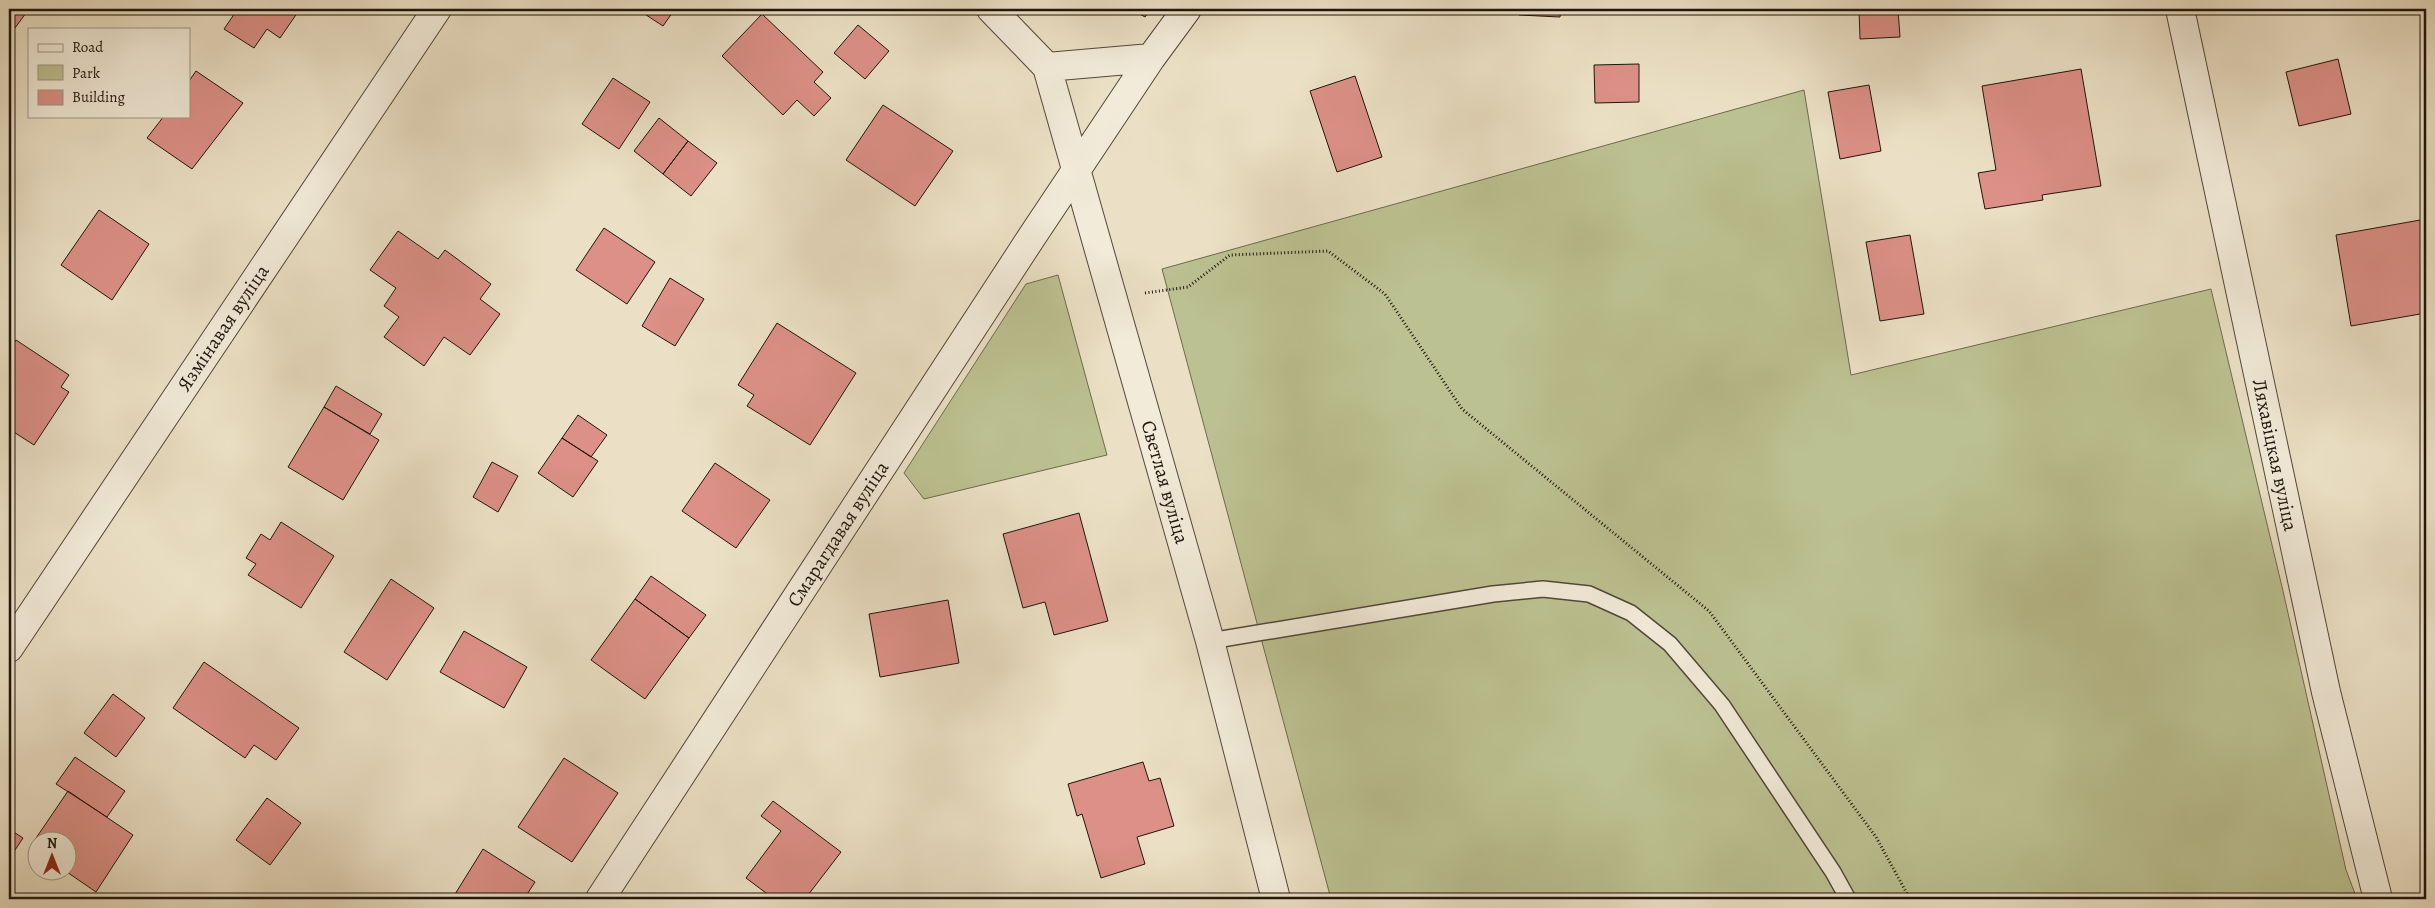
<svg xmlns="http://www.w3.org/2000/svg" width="2435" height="908" font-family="Alegreya,serif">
  <rect width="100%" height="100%" fill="#ebe0c5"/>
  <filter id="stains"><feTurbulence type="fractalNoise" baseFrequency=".004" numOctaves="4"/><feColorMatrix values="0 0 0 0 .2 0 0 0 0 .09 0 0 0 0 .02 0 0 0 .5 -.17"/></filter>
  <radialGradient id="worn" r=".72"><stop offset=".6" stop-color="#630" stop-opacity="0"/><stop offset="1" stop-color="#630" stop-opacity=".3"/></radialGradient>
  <path fill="#bcc191" stroke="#6e6a4e" d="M1804,90L1851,375L2211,289L2283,591L2346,870L2357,899H1331L1162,269Z
    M1058,275L1107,455L924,499L904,473L1026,284Z"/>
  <path fill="#dc9087" stroke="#1f140c" d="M9,9H29L9,36Z
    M235,9H300L280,38L267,29L254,48L224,29L237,10Z
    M637,9H675L663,26Z
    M1131,9H1151L1145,17Z
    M1519,9H1561L1560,17L1519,15Z
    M1859,9H1898L1900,37L1860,39Z
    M762,14L823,72L814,82L831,98L814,116L797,100L783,115L722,56Z
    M858,25L889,51L865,79L834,53Z
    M2338,59L2351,114L2299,126L2286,72Z
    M1639,64V102L1595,103L1594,65Z
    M2081,69L2101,186L2042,195L2043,200L1985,209L1978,173L1996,170L1982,86Z
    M196,71L243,103L192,169L147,138L164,116H189V81Z
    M1355,76L1382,157L1337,172L1310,91Z
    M613,78L650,102L619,149L582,124Z
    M1869,85L1881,151L1840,159L1828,92Z
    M883,105L953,151L915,206L846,160Z
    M659,118L688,141L663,174L634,151Z
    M688,141L717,163L691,196L663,174Z
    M99,210L149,244L112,300L61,265Z
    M2426,219V313L2351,326L2336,235Z
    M604,228L655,262L627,304L576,270Z
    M398,231L438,259L445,250L491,284L480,299L500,314L470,355L444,337L424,366L384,337L399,317L384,306L396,288L370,270Z
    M1910,235L1924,314L1880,321L1866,242Z
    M670,278L704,299L675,346L642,326Z
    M777,323L856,373L810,445L747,406L754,395L738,385Z
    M16,340L69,375L61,387L69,392L34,445L9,429V350Z
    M336,386L382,414L370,434L324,407Z
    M324,407L379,440L343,500L288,467Z
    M578,415L607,435L591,457L562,438Z
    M2426,430V469L2422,431Z
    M562,438L598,461L573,497L538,473Z
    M492,462L518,476L498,512L473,497Z
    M715,463L770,500L736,548L682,511Z
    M1079,513L1108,621L1054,635L1045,602L1023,608L1003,534Z
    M281,522L334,556L301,608L248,575L256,564L246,558L261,534L270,540Z
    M651,576L706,615L689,638L635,599Z
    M391,579L434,608L387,680L344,652Z
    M635,599L689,638L645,699L591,660Z
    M948,600L959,663L880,677L869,614Z
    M464,631L527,667L504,708L440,672Z
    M204,662L299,728L276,760L254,745L245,758L173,708Z
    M113,694L145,718L116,757L84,733Z
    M75,757L125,791L107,817L56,784Z
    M564,758L618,793L572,862L518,827Z
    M1143,762L1149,781L1160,778L1174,826L1137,837L1145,864L1101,878L1082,814L1077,816L1068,784Z
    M68,791L133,835L96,892L64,870H68V840H38V853L30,847Z
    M267,798L301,823L270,865L236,840Z
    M773,801L841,852L805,899H774L746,878L781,831L761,816Z
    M9,829L23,838L9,859Z
    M483,849L535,882L524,899H452Z"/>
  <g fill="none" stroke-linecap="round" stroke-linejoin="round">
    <g stroke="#52473a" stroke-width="18">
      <path id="lane" d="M1210,641L1493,594L1543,589L1589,594L1631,613L1670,644L1722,705L1833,872L1848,899"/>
    </g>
    <g stroke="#52473a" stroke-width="30">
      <path id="street" d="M991,9L1047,67L1210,641L1276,899
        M2180,9L2326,692L2378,899
        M1047,67L1151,58
        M9,648L437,9
        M600,899L1033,235L1151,58L1187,9"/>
    </g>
    <path stroke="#1f140c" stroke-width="3" stroke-dasharray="1 2.5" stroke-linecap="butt" d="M1145,293L1188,287L1230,255L1328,251L1385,294L1462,409L1709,611L1876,837L1910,899"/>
    <use href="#lane" stroke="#f2ebd9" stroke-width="15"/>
    <use href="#street" stroke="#f2ebd9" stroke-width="28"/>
  </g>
  <g text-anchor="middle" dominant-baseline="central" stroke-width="5" stroke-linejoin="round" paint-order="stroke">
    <g font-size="20" fill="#1f140c" stroke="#f2ebd9">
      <text transform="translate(223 328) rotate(-56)">Язмінавая вуліца</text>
      <text transform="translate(2275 455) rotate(78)">Ляхавіцкая вуліца</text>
      <text transform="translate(1165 482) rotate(74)">Светлая вуліца</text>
      <text transform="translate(838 534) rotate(-57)">Смарагдавая вуліца</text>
    </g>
  </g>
  <rect width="2435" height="908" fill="none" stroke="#ebe0c5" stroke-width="30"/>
  <rect x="10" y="10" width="2415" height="888" fill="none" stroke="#1f140c" stroke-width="2.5"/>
  <rect x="15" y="15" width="2405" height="878" fill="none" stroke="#1f140c"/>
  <rect x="28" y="28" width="162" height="90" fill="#f2ebd9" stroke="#9e9587"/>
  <rect x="38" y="44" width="25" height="8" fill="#f2ebd9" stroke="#9e9587"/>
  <text x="72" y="52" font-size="15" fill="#1f140c">Road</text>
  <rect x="38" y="65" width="25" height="15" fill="#bcc191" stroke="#9e9587"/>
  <text x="72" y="78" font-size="15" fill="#1f140c">Park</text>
  <rect x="38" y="90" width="25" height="15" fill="#dc9087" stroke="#9e9587"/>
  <text x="72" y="102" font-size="15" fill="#1f140c">Building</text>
  <g transform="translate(52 856)"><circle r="24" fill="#f2ebd9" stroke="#9e9587"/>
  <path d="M0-4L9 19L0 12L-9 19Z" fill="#8f2418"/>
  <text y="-8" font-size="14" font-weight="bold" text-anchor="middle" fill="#1f140c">N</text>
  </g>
  <rect width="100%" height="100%" filter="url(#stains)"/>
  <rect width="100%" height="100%" fill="url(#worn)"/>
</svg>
